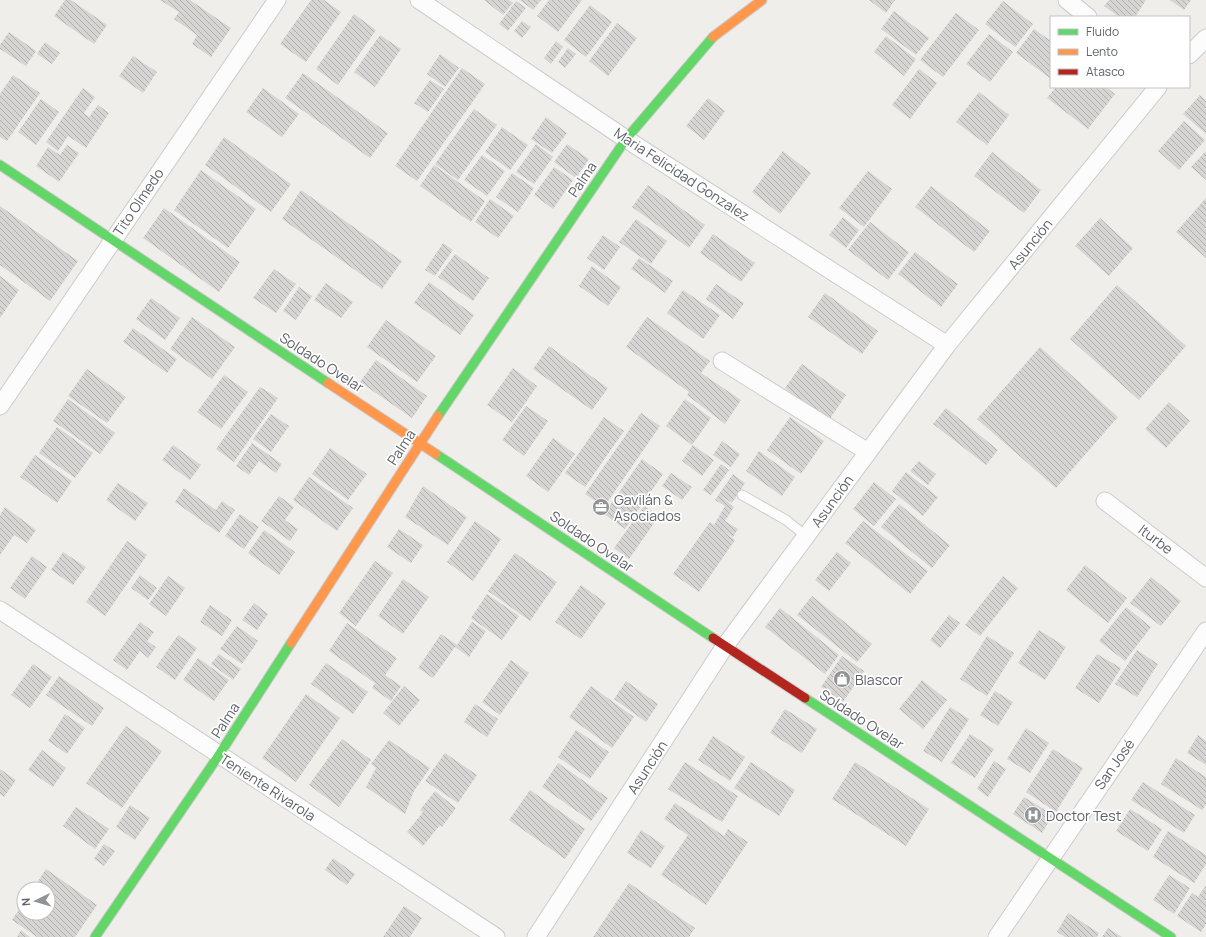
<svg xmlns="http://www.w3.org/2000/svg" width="1206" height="937" font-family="Manrope,sans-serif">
  <defs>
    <pattern id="building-back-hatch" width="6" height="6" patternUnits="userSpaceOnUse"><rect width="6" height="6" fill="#d6d5d3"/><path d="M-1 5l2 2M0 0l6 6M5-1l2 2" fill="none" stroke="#b1b0af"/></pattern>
  </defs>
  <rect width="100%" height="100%" fill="#efeeea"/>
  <path fill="url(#building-back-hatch)" d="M65,0H71L107,25L94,44L54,16Z
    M160,0H190L231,28L211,57L192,44L197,35L174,19L179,12Z
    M311,0H324L341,12L306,62L280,44Z
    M484,0H509L513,3L503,15Z
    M520,0H541L533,10Z
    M549,0H582L558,32L537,16Z
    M869,0H895L886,13Z
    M1109,0H1146L1135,17H1119L1104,6Z
    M1170,0H1191L1184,10Z
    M516,1L526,8L508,31L499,24Z
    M1003,1L1033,24L1015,47L985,24Z
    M590,5L612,22L586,57L564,40Z
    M894,11L929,38L916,55L881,29Z
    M956,13L979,30L943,77L920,60Z
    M354,14L376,30L338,85L316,69Z
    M522,21L531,27L522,38L514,31Z
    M617,23L637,38L608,76L589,61Z
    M1034,29L1051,41V79L1016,53Z
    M9,32L36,51L26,66L0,49V45Z
    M989,34L1013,52L990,82L966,64Z
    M380,35L401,49L375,87L354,72Z
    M886,36L916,59L904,76L874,52Z
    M556,41L563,47L551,64L544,58Z
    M45,42L60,53L52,64L37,54Z
    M568,48L576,54L565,68L558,62Z
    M440,54L459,68L445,87L427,74Z
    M133,56L157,72L143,93L119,76Z
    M462,68L485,84L417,181L395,166Z
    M919,69L937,83L910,119L892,105Z
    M303,73L388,133L370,158L285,98Z
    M13,75L40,93L7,141L0,137V94Z
    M430,80L444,89L428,112L414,103Z
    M1056,87H1106L1115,94L1088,129L1047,98Z
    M83,88L95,97L84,113L89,117L98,105L109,113L86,148L68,136L58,151L46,142Z
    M263,88L299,114L282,137L246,112Z
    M979,92L1009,115L987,145L956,122Z
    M1200,95L1206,101V134L1183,114Z
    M708,98L725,111L704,140L686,126Z
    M41,99L59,112L36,145L18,132Z
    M474,109L497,125L458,180L435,164Z
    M546,117L567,133L552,153L531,139Z
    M1184,121L1205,140L1179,170L1158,151Z
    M502,127L528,145L510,170L485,152Z
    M224,137L291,184L271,212L205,165Z
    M536,144L553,157L534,184L516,172Z
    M567,144L589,159L576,178L554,162Z
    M67,145L79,153L59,182L36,166L48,147L60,155Z
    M783,151L811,173L780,214L752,192Z
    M1206,151V180L1191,167Z
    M992,152L1041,190L1024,213L974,176Z
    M482,155L505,171L487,196L464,180Z
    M434,165L485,201L471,222L420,186Z
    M554,167L573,180L553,209L534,195Z
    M201,170L256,209L228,248L174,210Z
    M868,171L892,189L864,227L839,208Z
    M512,173L534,188L518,212L496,197Z
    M648,185L705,225L689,248L632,207Z
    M931,186L990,231L974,252L915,207Z
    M301,190L402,261L382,289L282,219Z
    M1206,198V258L1176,232Z
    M490,199L514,216L498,238L475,222Z
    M0,206L78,261L50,301L0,265Z
    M164,208L240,262L219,292L143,238Z
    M843,217L859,230L846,248L829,235Z
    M1100,218L1133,248L1109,276L1075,246Z
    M636,219L667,241L651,264L619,242Z
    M870,222L909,252L888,280L848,250Z
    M713,234L755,263L741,282L700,253Z
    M603,235L620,247L604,270L587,258Z
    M443,243L453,250L435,276L425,270Z
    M915,252L958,284L941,307L898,274Z
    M455,254L489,278L473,301L438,277Z
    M639,258L673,281L665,293L631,269Z
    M592,266L621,287L608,306L579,286Z
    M274,269L296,284L276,313L253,298Z
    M0,276L19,290L0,318Z
    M429,282L474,315L460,335L414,303Z
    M326,283L353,302L341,318L314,300Z
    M716,284L744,303L733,319L706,299Z
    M1117,285L1186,346L1139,400L1070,339Z
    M299,287L312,296L296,320L283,311Z
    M683,290L720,315L703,339L667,313Z
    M825,293L878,331L862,354L808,317Z
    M151,298L180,318L165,340L136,319Z
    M192,317L235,347L212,379L170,349Z
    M647,317L710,361L701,373L741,400L725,424L687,395L689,392L626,347Z
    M386,320L436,356L417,382L367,347Z
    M133,328L177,359L167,373L123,342Z
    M549,346L608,388L592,410L533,369Z
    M1040,347L1118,417L1056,488L977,419Z
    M376,360L427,396L412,418L360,382Z
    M802,364L846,395L829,420L785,388Z
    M513,368L537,386L512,422L487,405Z
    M87,369L126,397L107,423L68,396Z
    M224,375L248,392L221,429L197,412Z
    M260,387L278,398L234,462L216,449Z
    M68,399L115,433L100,454L53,421Z
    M685,399L711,418L692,445L666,426Z
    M1169,402L1190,421L1166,448L1145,429Z
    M526,406L548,421L524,456L502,440Z
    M946,408L998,450L986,465L933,424Z
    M641,413L660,426L604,507L585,494Z
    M271,414L289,426L271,452L253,439Z
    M604,417L624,431L585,487L565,473Z
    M790,417L824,441L801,474L767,450Z
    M57,427L93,453L75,478L39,453Z
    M553,438L575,454L548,492L526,476Z
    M722,441L740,454L731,467L713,455Z
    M252,443L282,464L276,473L259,461L249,475L236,466Z
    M173,445L201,465L190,480L162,460Z
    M693,445L714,460L702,476L682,461Z
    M330,448L367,474L348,500L312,474Z
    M759,451L795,477L782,496L746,471Z
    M35,455L72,481L57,503L20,477Z
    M642,459L663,474L625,529L604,514Z
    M919,461L936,474L928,485L910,471Z
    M721,464L729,470L711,495L703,490Z
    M906,472L938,497L923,516L892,491Z
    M671,473L692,487L682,500L662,486Z
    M733,474L745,483L732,503L721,496L734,507L725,521L738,529L733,537L723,531L735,540L699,592L673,574L710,522L714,525L725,506L715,500Z
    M309,477L353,508L337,531L293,500Z
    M874,482L896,499L874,526L853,509Z
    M118,483L148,503L135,521L106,500Z
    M423,486L467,517L448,545L405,517Z
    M184,488L216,510L222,501L235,510L219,533L175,502Z
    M279,496L294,507L285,520L298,529L290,541L261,521Z
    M899,504L950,545L932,568L881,527Z
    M644,506L659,516L629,559L614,548Z
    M5,507L36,530L27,543L14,535L0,555V515Z
    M240,514L259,527L244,549L225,536Z
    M475,521L501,539L473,581L447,562Z
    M863,521L928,571L910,594L845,543Z
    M399,529L423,545L411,563L387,547Z
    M264,530L295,552L279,575L248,553Z
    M127,541L147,555L105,616L86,602Z
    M63,552L86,567L73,585L51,570Z
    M837,552L851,563L829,591L815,580Z
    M515,553L557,582L530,621L488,591Z
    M32,556L47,567L25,599L10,588Z
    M375,561L393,573L356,626L339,613Z
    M1085,565L1127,598L1108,623L1066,590Z
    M140,575L157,588L148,600L131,588Z
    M168,576L185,588L166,616L149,604Z
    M1003,576L1018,588L980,636L965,625Z
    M1151,577L1181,601L1161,626L1130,603Z
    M403,579L429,597L403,634L378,616Z
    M581,585L606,603L581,639L555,622Z
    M487,594L519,616L502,640L471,618Z
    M812,596L872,644L857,662L797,615Z
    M254,603L268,614L257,630L242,620Z
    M210,605L232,620L222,636L200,622Z
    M1126,607L1151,627L1125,661L1099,641Z
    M780,608L839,655L825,674L765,627Z
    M949,615L960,623L940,648L930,640Z
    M140,622L154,632L147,641L156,647L148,658L140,651L127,670L113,660Z
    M472,622L486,631L469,657L455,647L433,678L418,668L441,634L457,645Z
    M347,623L397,658L385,675L401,686L391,701L372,688L375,683L329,651Z
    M237,626L258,641L242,664L220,649Z
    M1039,630L1066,647L1045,680L1018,663Z
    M178,635L197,648L175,680L156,667Z
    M987,636L1014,653L987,696L960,679Z
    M1137,650L1158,664L1137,697L1115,684Z
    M219,654L241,669L233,680L211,664Z
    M1097,654L1121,668L1099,703L1075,688Z
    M842,656L864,671L843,702L821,687Z
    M198,658L229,680L214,701L183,680Z
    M511,660L529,673L500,715L482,702Z
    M326,663L368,692L353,714L311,684Z
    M33,664L52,677L30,708L11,695Z
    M59,676L104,708L92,726L46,695Z
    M922,680L947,700L923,729L899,709Z
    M626,681L658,704L646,722L614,699Z
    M404,686L420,700L399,726L383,713Z
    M591,686L634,717L612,748L569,717Z
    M995,691L1013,702L998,726L980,715Z
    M306,694L340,718L296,782L262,758Z
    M475,704L498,719L487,737L464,722Z
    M950,707L969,719L942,762L923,751Z
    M785,709L817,729L802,753L770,733Z
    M65,714L85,728L67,754L48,741Z
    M126,726L162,751L122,808L86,783Z
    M1026,728L1049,743L1030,773L1007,759Z
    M576,730L609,752L590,779L558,757Z
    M970,734L994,749L975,778L951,763Z
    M1198,735L1206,741V765L1187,753Z
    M713,736L745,757L730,781L698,760Z
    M342,739L371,760L339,807L309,785Z
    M389,740L430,768L414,791L405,814L366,787L376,768L371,764Z
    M1053,749L1083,768L1056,812L1026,792Z
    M42,750L66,768L53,787L28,770Z
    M445,753L477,775L458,803L425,781Z
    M1176,758L1206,777V804L1202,810L1161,784Z
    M994,761L1006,769L988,797L977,789Z
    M685,762L738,796L722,822L668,789Z
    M751,762L795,790L779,816L734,788Z
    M855,762L929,809L906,846L832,799Z
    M558,763L608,798L591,821L542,787Z
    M0,769L16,780L4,797L0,794Z
    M1143,782L1195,815L1184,833L1131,800Z
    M530,790L585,829L565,859L509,820Z
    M435,791L456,808L442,827L440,825L423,846L407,832L423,812L420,810Z
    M1024,797L1053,815L1042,833L1013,814Z
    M675,803L724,836L728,829L748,842L706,905L661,875L688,835L664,819Z
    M130,805L150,818L135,840L116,827Z
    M76,807L109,829L95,849L63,826Z
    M1130,809L1162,829L1148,851L1116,831Z
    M641,830L665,846L651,868L627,853Z
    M1168,831L1206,855V864L1194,883L1153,857Z
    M104,844L115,851L104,866L94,859Z
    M333,858L355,874L347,885L325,870Z
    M46,869L97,905L75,937H37L12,920L24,902V913H48V889H33Z
    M1169,875L1190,888L1174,914L1153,900Z
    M629,883L695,928L689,937H593Z
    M1206,885V924L1201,932L1177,916L1192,893L1198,897Z
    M404,906L422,918L410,937H383Z
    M1068,913L1099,933L1097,937H1065L1057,932Z
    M1108,928L1122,937H1102Z
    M21,930L30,937H17Z"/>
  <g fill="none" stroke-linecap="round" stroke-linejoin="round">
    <g stroke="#cbcccc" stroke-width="11">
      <path id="lane" d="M742,495L786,520L806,536"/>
    </g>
    <g stroke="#cbcccc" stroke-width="19">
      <path id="street" d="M419,0L626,139L947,345
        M1067,0L1088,17
        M1189,55L1206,38
        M722,361L868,452
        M0,406L277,0
        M1105,501L1206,578
        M0,610L496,937
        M536,937L725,646L947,345L1158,87
        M997,937L1206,631"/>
    </g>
    <g stroke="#cacacb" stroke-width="11">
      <path id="fast" d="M0,165L328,383
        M438,416L626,139L713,37
        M436,454L713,638
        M805,698L1171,937
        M95,937L219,755L291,643"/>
    </g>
    <g stroke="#cacacb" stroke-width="11">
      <path id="slow" d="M713,37L762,0
        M328,383L436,454
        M291,643L438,416"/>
    </g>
    <g stroke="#cacacb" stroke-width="11">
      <path id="jam" d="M713,638L805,698"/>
    </g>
    <use href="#lane" stroke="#fdfcfc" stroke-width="9"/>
    <use href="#street" stroke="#fdfcfc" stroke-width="17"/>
    <use href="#fast" stroke="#63d668" stroke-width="9"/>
    <use href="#slow" stroke="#ff974d" stroke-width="9"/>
    <use href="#jam" stroke="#b3261e" stroke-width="9"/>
  </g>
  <defs>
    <g id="office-disc" transform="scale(0.9)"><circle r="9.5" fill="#919496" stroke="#fff"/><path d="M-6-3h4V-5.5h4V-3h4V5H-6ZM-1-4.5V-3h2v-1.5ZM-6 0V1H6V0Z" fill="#fff"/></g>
    <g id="shop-disc" transform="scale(0.9)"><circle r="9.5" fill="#919496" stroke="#fff"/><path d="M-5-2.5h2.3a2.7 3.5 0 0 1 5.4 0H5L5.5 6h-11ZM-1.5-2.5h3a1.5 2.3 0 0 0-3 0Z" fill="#fff"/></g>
    <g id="hospital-disc" transform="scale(0.9)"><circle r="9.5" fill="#919496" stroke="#fff"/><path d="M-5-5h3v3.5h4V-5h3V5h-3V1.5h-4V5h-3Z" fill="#fff"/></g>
  </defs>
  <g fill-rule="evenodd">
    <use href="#office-disc" x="601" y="507"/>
    <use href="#shop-disc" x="842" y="679"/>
    <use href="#hospital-disc" x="1033" y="815"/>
  </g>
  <g text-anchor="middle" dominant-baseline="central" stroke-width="3.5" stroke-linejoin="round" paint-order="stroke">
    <g font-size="14" fill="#5f6368" stroke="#fff">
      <text transform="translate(682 174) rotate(33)">Maria Felicidad Gonzalez</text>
      <text transform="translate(582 179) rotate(-56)">Palma</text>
      <text transform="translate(138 202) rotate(-56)">Tito Olmedo</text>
      <text transform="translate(1030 244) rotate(-51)">Asunción</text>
      <text transform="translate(322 362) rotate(33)">Soldado Ovelar</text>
      <text transform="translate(401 447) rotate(-57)">Palma</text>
      <text transform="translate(832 501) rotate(-54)">Asunción</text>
      <text transform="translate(1156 539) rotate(37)">Iturbe</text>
      <text transform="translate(592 541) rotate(34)">Soldado Ovelar</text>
      <text transform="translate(862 719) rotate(33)">Soldado Ovelar</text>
      <text transform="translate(225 720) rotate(-57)">Palma</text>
      <text transform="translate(1114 764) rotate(-55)">San José</text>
      <text transform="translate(647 767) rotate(-57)">Asunción</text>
      <text transform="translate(268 787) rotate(33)">Teniente Rivarola</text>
    </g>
    <g font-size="14" fill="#5f6368" stroke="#fff" text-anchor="start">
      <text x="614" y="499">Gavilán &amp;<tspan x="614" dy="16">Asociados</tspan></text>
      <text x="855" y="679">Blascor</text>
      <text x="1046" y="815">Doctor Test</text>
    </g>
  </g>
  <rect x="1050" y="16" width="140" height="72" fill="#ffffff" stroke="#bfc1c3"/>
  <rect x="1058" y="29" width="20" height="6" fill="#63d668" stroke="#bfc1c3"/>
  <text x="1086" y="36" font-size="12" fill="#5f6368">Fluido</text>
  <rect x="1058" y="49" width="20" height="6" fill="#ff974d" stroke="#bfc1c3"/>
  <text x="1086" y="56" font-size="12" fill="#5f6368">Lento</text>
  <rect x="1058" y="69" width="20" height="6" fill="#b3261e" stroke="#bfc1c3"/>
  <text x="1086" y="76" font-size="12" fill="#5f6368">Atasco</text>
  <g transform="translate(36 901) rotate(265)"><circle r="19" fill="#ffffff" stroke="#bfc1c3"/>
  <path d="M0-3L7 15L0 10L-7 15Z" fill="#919496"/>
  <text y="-6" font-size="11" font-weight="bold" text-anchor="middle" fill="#5f6368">N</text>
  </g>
</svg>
